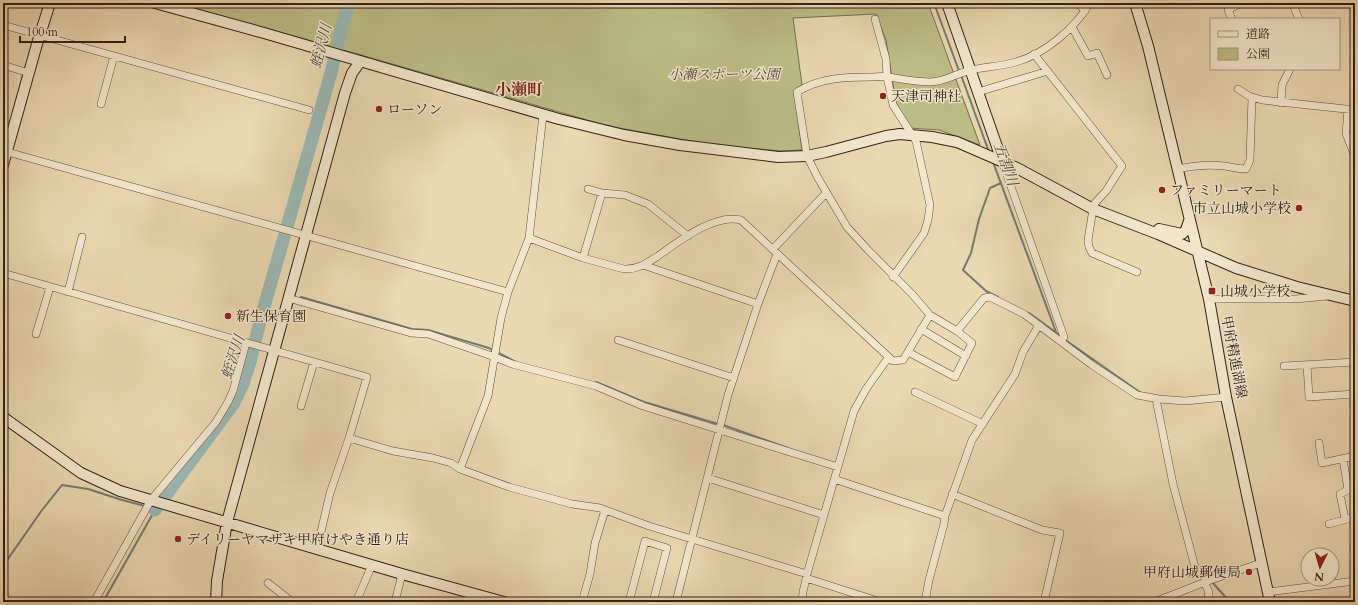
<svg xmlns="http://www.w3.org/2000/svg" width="1358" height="605" font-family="Cardo,'Noto Serif JP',serif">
  <rect width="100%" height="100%" fill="#e9d8b0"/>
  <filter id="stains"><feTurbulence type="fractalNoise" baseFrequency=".005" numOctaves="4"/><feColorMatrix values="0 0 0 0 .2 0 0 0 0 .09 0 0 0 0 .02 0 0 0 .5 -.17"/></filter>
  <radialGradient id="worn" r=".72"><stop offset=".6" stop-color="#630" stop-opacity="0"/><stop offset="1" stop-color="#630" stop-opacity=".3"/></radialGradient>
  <path fill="#bbbd87" stroke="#766f50" d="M173,3H928L980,145L939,130L909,128L896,103L886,40L876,14L793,18L802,85L794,90L802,150L781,151L714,145L608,126L354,53Z"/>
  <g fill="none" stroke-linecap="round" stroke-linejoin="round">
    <path stroke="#707c76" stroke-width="2" d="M934,3L959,71
      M961,75L989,152
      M993,162L1056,332
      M301,297L412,329L428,330L489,348L516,362
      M998,297L986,291L963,270L971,253L979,219L990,188L1001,183
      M1029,313L1061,336
      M1064,339L1141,393
      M596,382L644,402L718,424
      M723,425L788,448
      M3,566L42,510L62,485L88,489L122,500L145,506
      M1212,582L1230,602
      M103,602L155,510L149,507"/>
    <path stroke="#9ab8b4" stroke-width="13" d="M155,510L234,403L243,384L250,362L262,314L331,73L343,22L349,3"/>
    <g stroke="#604f3f" stroke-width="8">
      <path id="street" d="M1078,3L1085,11
        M1232,3L1233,7L1242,3
        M1292,3L1299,19
        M1352,3L1355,11
        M875,19L886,59L887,77L893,105L916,141L930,205L928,220L924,233L893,277
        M1232,19L1228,10L1233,7
        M3,25L309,110
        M1072,27L1088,56L1097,53L1107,75
        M1034,54L1122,166L1106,191L1095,203L1093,209L1088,240L1089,247L1092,253L1137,272
        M3,65L29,73
        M1238,89L1249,96L1262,100L1355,110
        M978,92L1048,71
        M1281,103L1282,85L1290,69
        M101,104L114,56
        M1348,109L1346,134L1355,156
        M4,151L508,292
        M1002,161L1064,337L1061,341
        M1178,169C1195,165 1207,164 1225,166C1232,167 1238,169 1246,169L1250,160L1252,97
        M588,189L602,193L625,195L648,204L688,236
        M529,238L583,258L624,269C637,270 647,263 658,256C679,241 715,213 741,220L893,361L903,360L930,315
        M773,249L826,193
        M583,258L602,193
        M643,265L758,304
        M3,273L367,377L349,438L330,493L317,549
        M68,292L82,237
        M288,298L411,333L428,334L495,357L512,364L596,386L643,406L838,467
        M1209,299H1296L1327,296
        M921,329L966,356
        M957,331L930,315L912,294L868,250L847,227L818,178L807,156L797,92C819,78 845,77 870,77C876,77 883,76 888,77C902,79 916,82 930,82C945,82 957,73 971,70C986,67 1001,66 1016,62C1045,54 1075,28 1090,3
        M36,334L50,287
        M618,340L734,378
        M908,352L955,377L972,343L957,331L984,298L990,297L1024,314L1092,365L1137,395L1159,399L1185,401L1226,397
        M1307,365L1309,397L1355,394
        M1284,366L1355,362
        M915,392L983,424
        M1156,399L1173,484L1195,567L1208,581
        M301,406L314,362
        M349,438L393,451L433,458L451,463L460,469L509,487L572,504L600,508L649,526L807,574
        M1319,443L1322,463L1355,456
        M1343,459L1348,490
        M460,469L488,396L501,318L508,292L529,238L543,115
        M708,478L824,515
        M834,479L945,516
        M952,494L1042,530L1060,533L1044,602
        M1345,519L1340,494L1348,490L1355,488
        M1329,524L1355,517
        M806,578L881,602
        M1204,582L1209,592L1207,602
        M268,583L292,602
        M1268,592L1355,581
        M94,602L151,500L216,422L228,402L233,391L246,343
        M356,602L372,565
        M395,602L402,574
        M582,602L590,574L595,543L605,510
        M629,602L645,541L667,548L653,602
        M676,602L728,395L758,304L777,254
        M802,602L803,592L807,574L854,411L866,389L888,358
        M925,602L929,580L944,524L945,516L972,440L1015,374L1023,352L1039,325
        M1154,602L1208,581L1261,563"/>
    </g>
    <g stroke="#322119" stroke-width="12">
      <path id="secondary" d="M155,3L264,33L559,119L624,135L680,145L778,157L807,156L826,152L886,136L900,134L932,137L957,142L1017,168L1093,209L1158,234L1236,268L1297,287L1355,301
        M947,3L1002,161
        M1135,3L1148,46L1209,299L1226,397L1270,602
        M3,165L37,44L50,3
        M1159,229L1182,234L1186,230L1189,221
        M3,417L81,473L120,491L402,574L504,602
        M216,602L217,581L227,522L345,93L352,73L360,62"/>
    </g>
    <use href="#street" stroke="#f1e6cc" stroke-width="7"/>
    <use href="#secondary" stroke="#f1e6cc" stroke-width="10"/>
  </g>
  <g fill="#8f2418" stroke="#f1e6cc" stroke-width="1.5">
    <circle cx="883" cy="96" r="4"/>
    <circle cx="379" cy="109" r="4"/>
    <circle cx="1162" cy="190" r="4"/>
    <circle cx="1299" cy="208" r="4"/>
    <rect x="1208" y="287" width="8" height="8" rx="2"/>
    <circle cx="228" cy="316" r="4"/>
    <circle cx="178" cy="539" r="4"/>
    <circle cx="1249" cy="572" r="4"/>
  </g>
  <g text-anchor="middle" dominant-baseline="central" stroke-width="3" stroke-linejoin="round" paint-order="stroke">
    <g font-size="14" font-style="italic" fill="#544834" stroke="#f1e6cc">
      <text x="724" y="74">小瀬スポーツ公園</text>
    </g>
    <g font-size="14" fill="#322119" stroke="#f1e6cc" text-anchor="start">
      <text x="891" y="96">天津司神社</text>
      <text x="387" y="109">ローソン</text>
      <text x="1170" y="190">ファミリーマート</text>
      <text x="1291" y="208" text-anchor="end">市立山城小学校</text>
      <text x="1220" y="291">山城小学校</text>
      <text x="236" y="316">新生保育園</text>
      <text x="186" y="539">デイリーヤマザキ甲府けやき通り店</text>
      <text x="1241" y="572" text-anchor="end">甲府山城郵便局</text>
    </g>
    <g font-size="14" fill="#322119" stroke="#f1e6cc">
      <text transform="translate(1234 357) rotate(79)">甲府精進湖線</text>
    </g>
    <g font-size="15" font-style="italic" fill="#514e48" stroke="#f1e6cc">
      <text transform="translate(321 46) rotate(-75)">蛭沢川</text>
      <text transform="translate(1006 164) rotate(70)">五割川</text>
      <text transform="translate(233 357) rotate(-72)">蛭沢川</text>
    </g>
    <g font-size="16" font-weight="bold" fill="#7a1f14" stroke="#f1e6cc">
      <text x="519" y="90">小瀬町</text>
    </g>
  </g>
  <rect width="1358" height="605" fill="none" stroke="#e9d8b0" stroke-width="16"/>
  <rect x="4" y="4" width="1350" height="597" fill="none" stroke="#322119" stroke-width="2"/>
  <rect x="8" y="8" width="1342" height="589" fill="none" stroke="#322119"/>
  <rect x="1210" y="18" width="130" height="52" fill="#f1e6cc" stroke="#a59784"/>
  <rect x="1218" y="31" width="20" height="6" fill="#f1e6cc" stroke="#a59784"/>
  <text x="1246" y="38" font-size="12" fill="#322119">道路</text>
  <rect x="1218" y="48" width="20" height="12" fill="#bbbd87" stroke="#a59784"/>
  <text x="1246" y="58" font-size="12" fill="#322119">公園</text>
  <g transform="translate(1320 567) rotate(185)"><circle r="19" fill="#f1e6cc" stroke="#a59784"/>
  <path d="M0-3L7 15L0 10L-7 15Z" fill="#8f2418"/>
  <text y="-6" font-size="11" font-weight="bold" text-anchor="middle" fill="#322119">N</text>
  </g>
  <path d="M20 36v6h105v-6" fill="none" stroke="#322119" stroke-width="2"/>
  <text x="26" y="36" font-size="12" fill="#322119" stroke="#f1e6cc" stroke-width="3" paint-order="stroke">100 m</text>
  <rect width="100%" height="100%" filter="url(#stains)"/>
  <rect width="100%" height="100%" fill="url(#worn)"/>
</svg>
